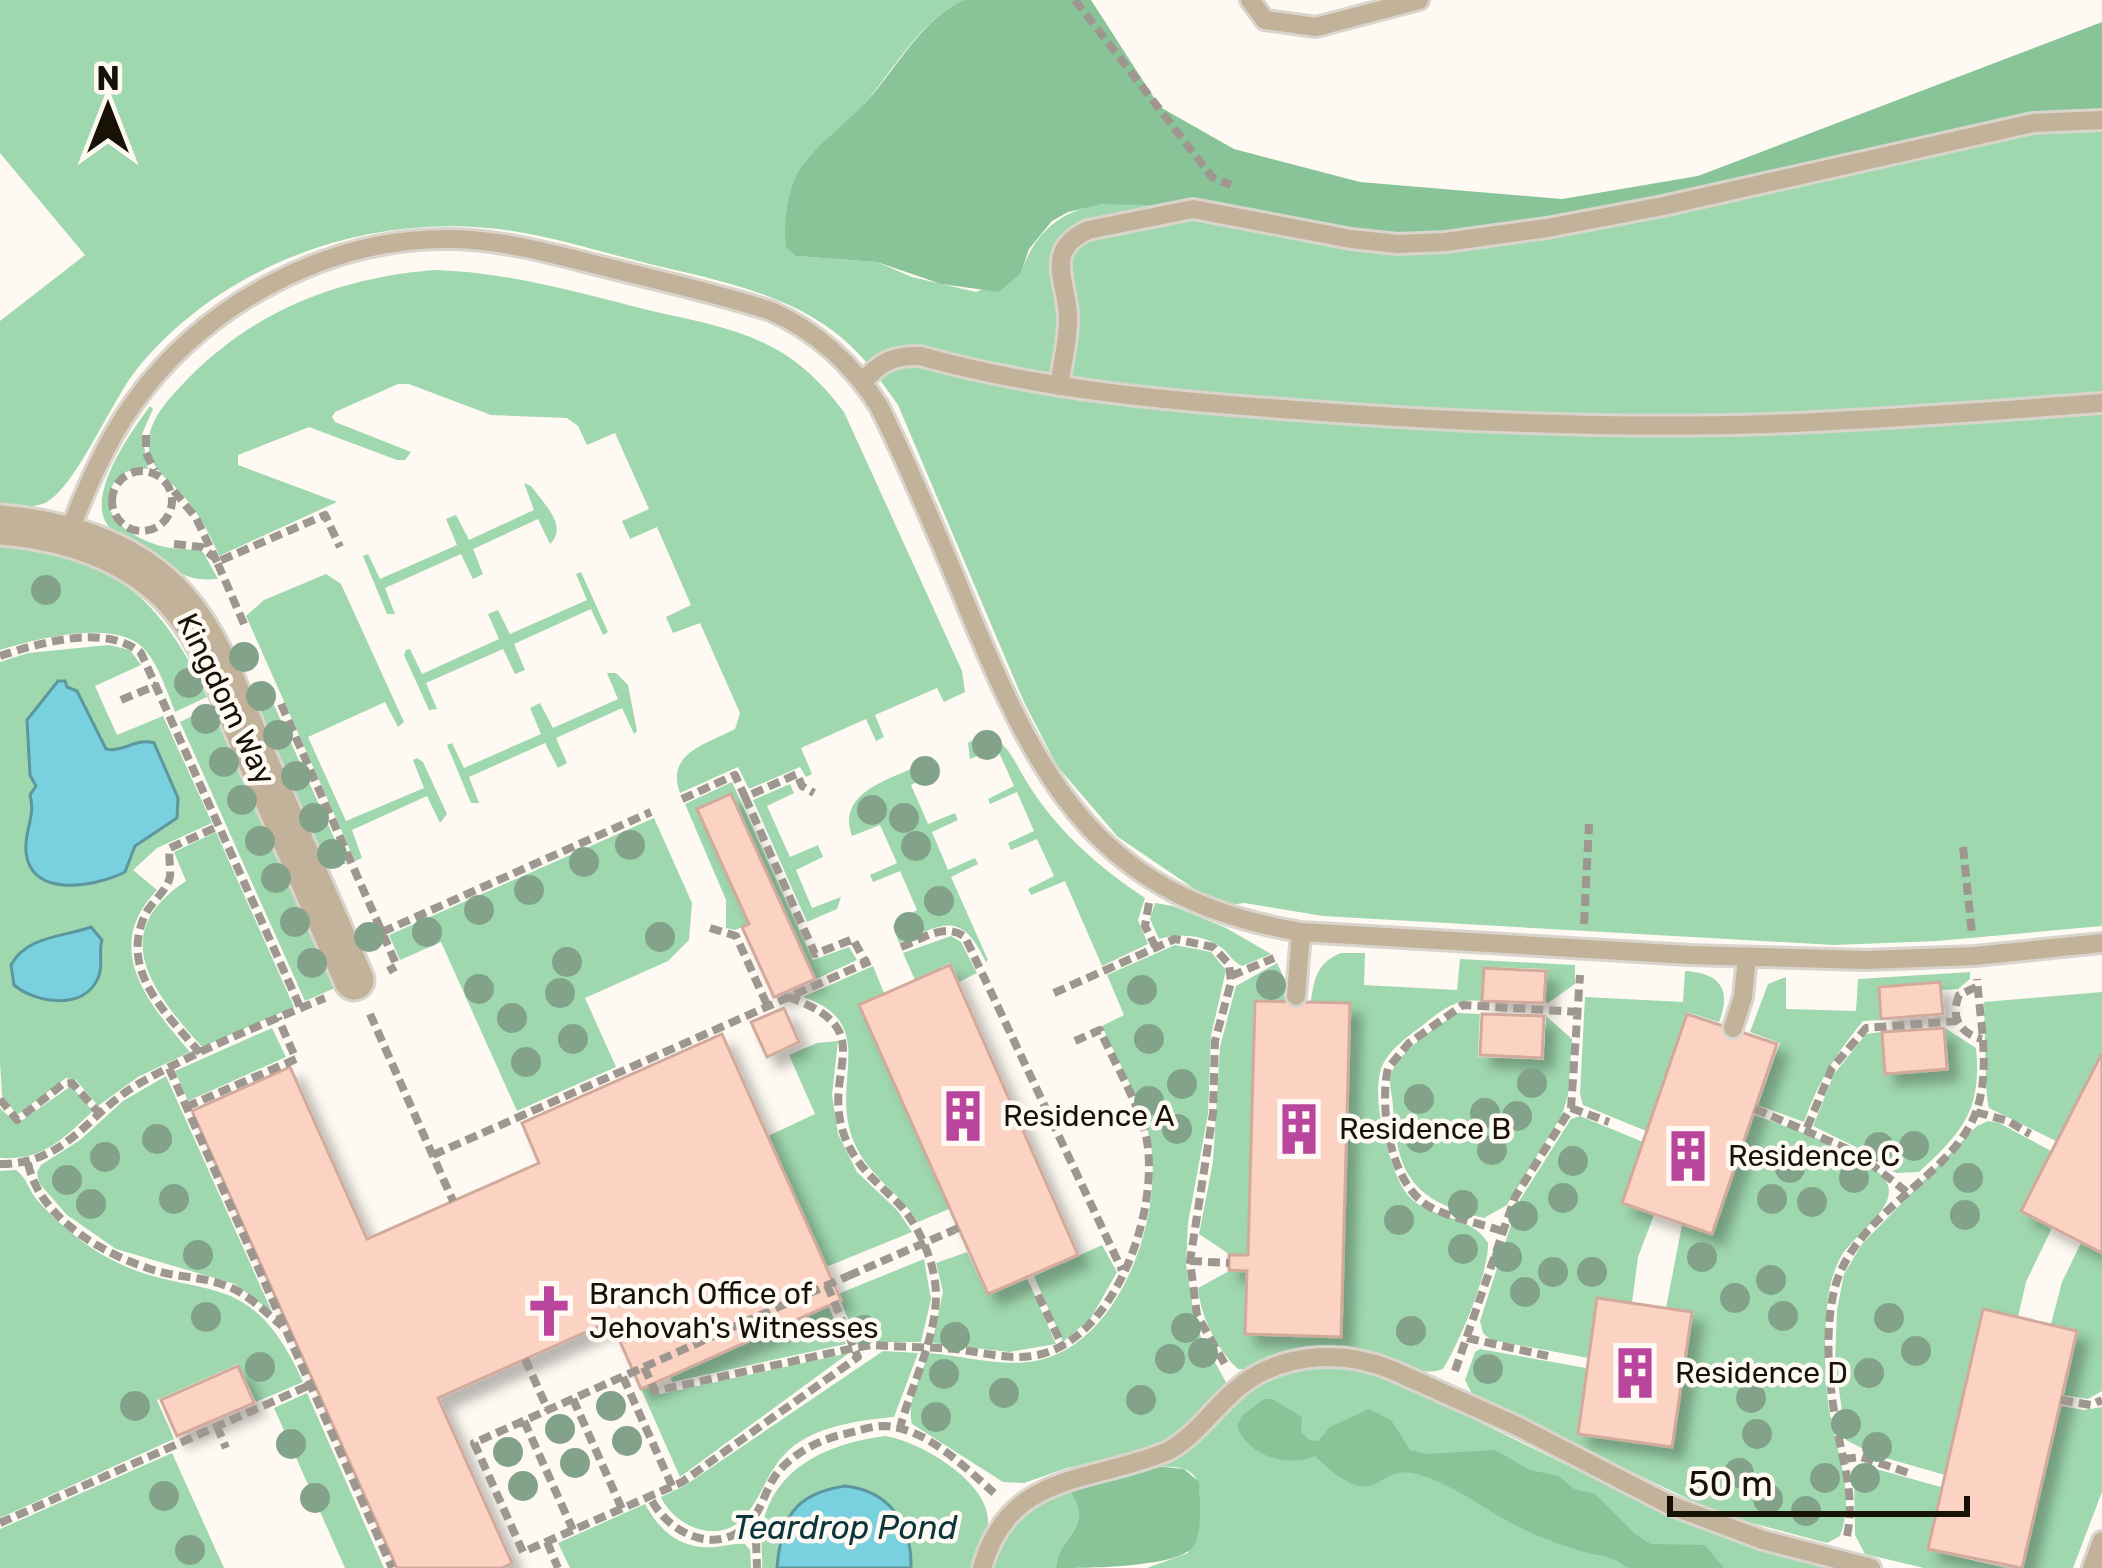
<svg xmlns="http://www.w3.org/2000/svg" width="2102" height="1568" font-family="Rubik,sans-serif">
  <defs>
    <filter id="shadow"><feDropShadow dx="11" dy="11" stdDeviation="6" flood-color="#0004"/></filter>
  </defs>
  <rect width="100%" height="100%" fill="#fefaf3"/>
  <path fill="#9fd7ae" d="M0,0H964C920,19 892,73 861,108C843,128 804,161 794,185C782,212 785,231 797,256L877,262L912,277L976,292L1021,273C1046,198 1110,198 1179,206L1071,234L1055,375L908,346L891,349L867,363C809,294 721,282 638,261C589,249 538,232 487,228C358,216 220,267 137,369C111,401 75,489 45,503C31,509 15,506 0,506V321L85,255L0,153Z
    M2102,128V395C2005,401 1908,411 1812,414C1564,420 1314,410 1068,379L1069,252L1093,234L1189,215L1357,249L1402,253L1488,248L2011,133Z
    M434,270C509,272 579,293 652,311C691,320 733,327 768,345C799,360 824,385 844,412L962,671L965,692L944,702L937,688L875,715L884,737L876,741L866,719L801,748L812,774L806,777L800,767L749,789L738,767L680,793C665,753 707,744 735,729L740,713L700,623L673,633L666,617L691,605L657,527L630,539L622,521L649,509L615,433L587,445L578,426L567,418L491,415L409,384H398L335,412L332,417L335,422L411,452L405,460H397L309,427L238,455V465L337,502L219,556C210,533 197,511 181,493C168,479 152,470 149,449C146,424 165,403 181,386C248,313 336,278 434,270Z
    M902,365L1125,405L1431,429L1773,434L2102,413V926L1937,941L1834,945L1323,916L1244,903L1230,905L1202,894L1118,837L1057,766L1024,702L898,405L878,377Z
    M150,406L153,409L142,434L148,469C135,468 121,471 114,483C93,517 138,541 165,547C178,550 190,548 203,552L218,579C188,582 175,571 151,555C139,546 123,540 112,530C80,502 131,432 150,406Z
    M524,483L531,486C543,503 569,526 550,544L538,519L473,549L483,574L473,579L461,554L385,588L395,614H387L363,556L368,554L380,579L457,545L446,519L456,515L469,540L534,510Z
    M0,546C109,549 164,602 207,697L175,712C167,692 160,668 146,651C119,617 36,639 0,650Z
    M581,572L608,632L603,635L591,609L514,644L525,670L515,674L503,649L426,683L437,709L429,710L404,655L406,650L410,649L422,674L499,639L488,614L498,610L510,634L587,600L576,574Z
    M326,574L341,584L404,722L398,727L385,702L308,737L346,821L424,788L413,760L417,758L423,762L447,814L440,823L427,796L352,830L362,858L355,861L246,616L264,600Z
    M109,645L130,650L141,665L95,686L117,735L163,716L212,823L157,848L133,870L157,890C100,949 150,1005 190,1052L138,1077L98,1106L76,1080L66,1078L17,1115L2,1095L0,1063V662L28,653Z
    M607,673H616L628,685L637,731L634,734L622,708L556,738L567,763L558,768L545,743L469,777L479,803H471L447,745L452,743L464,768L541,734L530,708L540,703L553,728L618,699Z
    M264,683L346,864H333L321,856L248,691Z
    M211,707L335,988L305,1001L180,722Z
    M980,735C1006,737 1013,759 1025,779C1054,828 1098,867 1145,898L1138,920L1148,944L1102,966L1065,881L1031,895L1028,889L1054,876L1037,839L1011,850L1008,843L1034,831L1017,792L990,804L988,799L1014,786L997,748L970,759L968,743Z
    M918,766H930L938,772L911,785L928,824L955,813L958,820L932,832L948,870L975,858L978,864L951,877L988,960L986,962C961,910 944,923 899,943L893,926L917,910L900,871L873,882L870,875L897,863L880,825L852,836C836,793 888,780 918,766Z
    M732,782L813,960L849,947L857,960L773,999L814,979L731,795L698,810L749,924L735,930L726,928V900L685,804Z
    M790,784L794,793L767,806L790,857L818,845L823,857L796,870L812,908L841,897L837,909L807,922L753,800Z
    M654,818L692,903L689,940L668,961L585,998L616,1067L517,1111L441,942L400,960L389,935Z
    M216,832L294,1007L202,1047C155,994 104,935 186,881L174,852Z
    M1155,903L1173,906L1226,928L1271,954L1242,966C1230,960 1229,952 1219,946C1201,934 1178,934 1159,939L1150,919Z
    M951,936L961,942L977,973L959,982L950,963L915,980L903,953Z
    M1175,945L1211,952L1226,970L1211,1036L1208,1114L1188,1223L1186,1264L1196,1328L1227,1384L1177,1436L1124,1456L1067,1468L1024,1483L1003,1482L912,1424C906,1402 922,1373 929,1353C965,1356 1005,1368 1040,1360C1120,1341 1162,1220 1151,1146C1146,1109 1117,1060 1102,1026L1124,1015L1107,975Z
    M1341,953H1365L1364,985L1457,990L1460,959L1575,965V984L1548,1003H1545L1547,969L1483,967L1481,1001C1456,998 1442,1010 1423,1025C1410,1035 1391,1048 1383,1064C1369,1093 1388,1163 1404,1190C1424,1221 1470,1212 1488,1243C1489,1273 1459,1343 1443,1369C1415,1380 1381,1353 1350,1349C1328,1347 1304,1348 1282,1354C1266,1359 1254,1371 1238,1369C1216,1348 1201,1317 1198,1288L1229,1271L1247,1272L1245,1335L1341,1337L1351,1003L1311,1001C1314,978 1318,962 1341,953Z
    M1277,963L1286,982L1289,1001H1255L1247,1255L1229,1254L1199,1234L1213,1162L1220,1047L1236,986Z
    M873,966L884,993L859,1005L949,1209L918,1222C899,1192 868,1176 854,1142C828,1082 882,1024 803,997Z
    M1685,971C1720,973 1732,989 1719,1022L1687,1012L1646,1131L1583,1105L1580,1094L1585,997L1683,1002Z
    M1970,972V979L1958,989L1942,990L1940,982L1878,986L1880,1020L1863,1021C1836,1054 1818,1082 1804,1122L1758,1105L1780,1043L1750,1032L1768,984L1786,977V1009L1856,1011L1858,979Z
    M2102,992V1051L2056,1141L1989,1108C1985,1098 1985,1022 1984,1002Z
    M1458,1013L1480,1014L1478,1057L1544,1060L1546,1016L1572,1039L1568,1095L1562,1115L1507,1205L1484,1218C1416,1202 1396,1177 1393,1106C1392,1093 1387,1081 1393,1069C1405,1047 1437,1026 1458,1013Z
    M272,1028L286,1057L188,1101L175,1071Z
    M1945,1028L1976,1048C1982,1110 1963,1131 1919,1172L1896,1173L1860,1149L1813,1126L1834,1074L1866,1034L1881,1032L1884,1075L1949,1070Z
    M838,1041L832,1095L838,1134L857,1172L898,1211L912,1232L826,1267L768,1136L815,1114L789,1055L817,1043Z
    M166,1076L272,1312L235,1284L116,1249L67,1215L39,1183L37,1172L41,1165L80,1140L123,1101Z
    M71,1086L93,1111C64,1138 43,1161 0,1158V1108L17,1124Z
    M1754,1115C1785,1126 1869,1154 1886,1181C1901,1206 1854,1235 1842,1255C1833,1270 1828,1290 1827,1308C1824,1341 1824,1376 1829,1409C1836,1450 1856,1495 1840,1536L1827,1543L1722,1515L1481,1400L1471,1392L1465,1380L1475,1352L1480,1349L1586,1368L1577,1434L1673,1448L1692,1313L1666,1308L1682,1225L1713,1235Z
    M1580,1116L1643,1142L1622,1203L1654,1215L1638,1257L1632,1303L1597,1299L1588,1358L1491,1340L1483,1333L1480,1321L1518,1203L1571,1119Z
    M1988,1121L1999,1123L2051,1151L2020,1212L2052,1228L2026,1282L2018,1317L1983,1309L1945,1475L1875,1455L1846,1440L1835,1361L1837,1310L1844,1274L1862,1244L1977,1126Z
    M16,1170C27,1178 28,1189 37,1200C55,1220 78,1240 101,1254C194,1308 246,1255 303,1382L256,1402L238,1364L157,1400L174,1439L0,1518V1171Z
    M2081,1243L2102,1254V1391L2088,1399L2064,1395L2078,1331L2051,1324L2062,1282Z
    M1102,1245L1117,1272L1091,1318L1063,1342L1034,1276Z
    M967,1252L987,1295L1027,1278L1056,1344L1009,1352L932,1343L943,1292L936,1263Z
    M924,1259L931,1299L921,1342H857L838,1294Z
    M828,1306L846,1344L672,1382L670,1376Z
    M883,1351L918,1353L894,1417C862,1420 822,1425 795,1445C769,1464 765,1492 746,1515C721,1546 675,1528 661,1497L684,1486Z
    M849,1353L680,1477L641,1389L648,1386L656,1395Z
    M1320,1365L1377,1372L1673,1517L1756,1548L1827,1568H1147L1188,1553C1193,1532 1214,1479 1184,1469C1176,1466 1163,1467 1154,1466C1201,1449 1206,1425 1241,1396C1265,1377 1291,1370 1320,1365Z
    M307,1393L384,1568H345L274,1408Z
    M2061,1406L2084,1410L2102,1407V1492L2073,1568H2023Z
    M885,1436C920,1441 991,1483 988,1523C987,1538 977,1554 972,1568H911C912,1502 862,1467 803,1501L778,1544L777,1568H762C763,1555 760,1542 762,1529C772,1467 830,1443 885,1436Z
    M172,1453L224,1568H0V1529Z
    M1862,1465L1941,1487L1928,1550L2005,1568H1924L1865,1554L1855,1535L1854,1476Z
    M1068,1488C1097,1527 1058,1535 1056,1568H991C1007,1528 1030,1507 1068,1488Z
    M645,1504C661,1533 682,1550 716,1547C727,1546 735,1543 745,1544L750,1550L751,1568H570L558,1543Z"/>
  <path fill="#89c499" d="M964,0H1091L1160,107L1234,149L1360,182L1562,199L1698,176L2102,22V112L1988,125L1674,197L1497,229L1400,238L1179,206L1103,204L1068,212L1052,221L1029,249L1021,273L999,292L941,284L877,262L796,256L786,247C783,223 787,187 802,166C822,139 853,119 874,93C900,62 925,17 964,0Z
    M1264,1399H1272L1302,1417L1301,1432L1309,1440L1318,1441L1330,1427L1369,1409L1391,1420L1410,1450L1427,1454L1495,1450L1530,1470L1559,1476L1574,1489L1595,1494L1635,1534L1651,1544L1705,1545L1724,1568C1695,1568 1660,1568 1631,1568C1620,1566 1625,1564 1615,1560C1607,1556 1597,1555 1588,1553C1560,1545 1527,1533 1502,1518C1473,1501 1454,1486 1420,1475C1372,1459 1383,1521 1315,1456C1286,1468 1248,1456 1237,1426L1243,1415Z
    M1154,1466L1184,1469L1199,1482C1200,1500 1203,1532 1193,1547C1176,1568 1085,1568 1056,1568C1058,1535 1097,1528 1068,1488Z"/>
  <path fill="#79d0de" stroke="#5c979d" stroke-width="3" d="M58,681H65L67,687L77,691L106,749C122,753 138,737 154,743L178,798L177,818L135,846L125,872C97,886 31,900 26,852C24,831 36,816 30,795L36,786L30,775L27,720Z
    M91,927L102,940C98,952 104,966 98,978C84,1011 35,1003 14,985L11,965C26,936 64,937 91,927Z
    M845,1486C890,1491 912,1524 911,1568H777C781,1520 792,1494 845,1486Z"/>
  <path fill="#fcd2c3" stroke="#d1aa9c" stroke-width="3" filter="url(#shadow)" d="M731,794L815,979L774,997L742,927L749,924L697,809Z
    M950,965L1078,1255L988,1294L859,1005Z
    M1484,968L1546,971L1544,1003L1482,1001Z
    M1940,982L1943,1014L1881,1019L1879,987Z
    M1255,1001L1350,1003L1341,1337L1245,1334L1247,1271L1229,1270V1255H1248Z
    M784,1008L799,1042L767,1057L751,1022Z
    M1482,1014L1544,1016L1542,1058L1480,1055Z
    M1687,1014L1777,1044L1712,1234L1622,1203Z
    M1944,1028L1947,1069L1885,1074L1882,1032Z
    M722,1034L841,1300L641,1389L611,1321L438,1398L512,1563L502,1568H397L192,1111L290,1067L367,1239L539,1163L522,1123Z
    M2102,1053V1253L2021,1211Z
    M1597,1298L1692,1312L1672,1447L1578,1434Z
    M1983,1309L2077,1331L2022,1568L1928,1549Z
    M238,1366L254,1403L177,1436L161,1400Z"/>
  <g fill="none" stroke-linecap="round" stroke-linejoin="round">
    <g stroke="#d9d5cd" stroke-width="24">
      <path id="service" d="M1250,0L1265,20L1316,27L1419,0
        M864,381C880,362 894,355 920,356C1042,390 1169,401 1296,410C1452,422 1611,429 1767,424C1879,420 1990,411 2102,403
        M1059,386C1062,363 1069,339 1068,316C1067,280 1043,251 1088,230L1193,209L1351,239L1398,244L1446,242L1547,228L1663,206L2033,123L2102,120
        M68,534C86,490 105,443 133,404C204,304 328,237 452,239C507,240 560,256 613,269C665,282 719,294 771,311C816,331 853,365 879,406C913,475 942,545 971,616C1042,787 1102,899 1301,932L1690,955L1866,960L1975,956L2102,943
        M1296,996L1301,932
        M1733,1028L1743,997L1747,957
        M982,1568C1009,1470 1094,1483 1168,1451C1194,1437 1210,1413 1232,1393C1275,1353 1339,1348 1392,1370L1517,1426L1670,1505L1763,1540L1871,1568
        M2092,1568L2102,1541"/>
    </g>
    <g stroke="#d9d5cd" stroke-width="45">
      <path id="minor" d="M0,525C61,530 122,547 168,591C211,633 231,698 254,752C287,828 321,904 354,980"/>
    </g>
    <path stroke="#9d978f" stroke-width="8" stroke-dasharray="12 6" stroke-linecap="butt" d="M1075,0L1212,177L1231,185
      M146,435V453L155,471
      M112 501a30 30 0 1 1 60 0a30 30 0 1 1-60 0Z
      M174,491L196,518L217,562
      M174,544L201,547L215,558
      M244,624L217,562L325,515L340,547
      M0,656C39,643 106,623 141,653L301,1009
      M121,700L157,685
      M281,704L397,966L388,971
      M745,797L815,954L853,939L866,963
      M682,799L735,775L745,797L797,774L802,786L814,793
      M1963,847L1972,934
      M1149,903L1145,926L1155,946
      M1584,924L1589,824
      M710,928L736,936L768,1007
      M382,932L651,812
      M901,947C922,939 945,922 965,937L1122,1270
      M1231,976L1274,958
      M1976,987L1959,995C1950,1017 1960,1034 1982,1039
      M1054,993L1175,939L1213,947L1229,964L1231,982L1215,1041L1213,1113L1190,1261L1197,1315L1226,1366
      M788,997C886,1031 817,1071 846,1140C858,1168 877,1182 898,1203C919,1224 936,1265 936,1295C936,1339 911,1386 900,1428
      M370,1014L453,1201
      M200,1053C167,1014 119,972 145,915C151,902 168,890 170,876C171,866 168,857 170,848L219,826
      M169,1068L392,1568
      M0,1099L17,1120L63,1084L72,1083L99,1113
      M186,1107L296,1059L278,1018
      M1571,1108L1609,1122
      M1755,1109L1857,1153L1908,1193
      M1976,1112L2008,1121L2030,1134
      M1807,1128L1832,1068L1866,1028L1957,1021
      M433,1155L870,961
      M28,1163C39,1219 106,1256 157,1271C178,1277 201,1277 221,1284C245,1291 263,1310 282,1326
      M0,1164C68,1164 87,1113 140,1083C198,1050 263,1024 325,998
      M954,1230L958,1228
      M1502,1231C1479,1223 1451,1218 1430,1207C1390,1185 1379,1108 1388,1068L1409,1043L1463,1005L1579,1012
      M1190,1261L1229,1263
      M827,1285L854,1348L858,1357L682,1482L523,1552L474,1443L644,1367L655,1391L854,1348L872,1345C900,1347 928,1347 955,1349C983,1352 1009,1361 1038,1355C1115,1338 1159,1213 1147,1141C1140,1104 1115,1065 1100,1030L1075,1041
      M1038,1295L1063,1347
      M1467,1338L1548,1356
      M525,1359L548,1410
      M644,1367L848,1276
      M1455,1371L1515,1197L1571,1108L1580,975
      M623,1377L672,1486
      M573,1399L622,1509
      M2061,1400L2091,1405L2102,1400
      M524,1421L573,1530
      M217,1426L226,1448
      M1844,1459L1861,1457L1909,1473
      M652,1501C672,1536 720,1557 751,1521C763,1507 766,1487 778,1472C793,1454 817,1441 840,1435C855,1432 870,1426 885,1426C926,1428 965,1467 994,1493
      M0,1523L310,1385
      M748,1525L756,1540L757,1568
      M1847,1536C1855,1497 1844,1467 1837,1428C1829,1386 1824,1334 1834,1291C1853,1210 1958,1176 1978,1106C1990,1066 1980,1020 1977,979
      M547,1542L558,1568"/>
    <use href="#service" stroke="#c2b299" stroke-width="18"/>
    <use href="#minor" stroke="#c2b299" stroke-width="39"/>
    <path stroke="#9d978f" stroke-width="8" stroke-dasharray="12 6" stroke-linecap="butt" d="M848,1276L954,1230"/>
  </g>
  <g fill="#82a38a">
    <circle cx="46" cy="590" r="15"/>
    <circle cx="244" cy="657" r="15"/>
    <circle cx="189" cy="683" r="15"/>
    <circle cx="261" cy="696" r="15"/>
    <circle cx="206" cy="719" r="15"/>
    <circle cx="278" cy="735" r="15"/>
    <circle cx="987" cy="745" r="15"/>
    <circle cx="224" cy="762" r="15"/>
    <circle cx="925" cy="771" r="15"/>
    <circle cx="296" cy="776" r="15"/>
    <circle cx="242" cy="800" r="15"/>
    <circle cx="872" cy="810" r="15"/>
    <circle cx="314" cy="818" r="15"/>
    <circle cx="904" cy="818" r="15"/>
    <circle cx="260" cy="841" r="15"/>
    <circle cx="630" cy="845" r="15"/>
    <circle cx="916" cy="846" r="15"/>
    <circle cx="332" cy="854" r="15"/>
    <circle cx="584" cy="862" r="15"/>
    <circle cx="276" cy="878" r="15"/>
    <circle cx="529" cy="890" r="15"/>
    <circle cx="939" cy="901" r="15"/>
    <circle cx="479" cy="910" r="15"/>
    <circle cx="295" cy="922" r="15"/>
    <circle cx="909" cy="927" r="15"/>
    <circle cx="427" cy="932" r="15"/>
    <circle cx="369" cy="937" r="15"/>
    <circle cx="660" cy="937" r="15"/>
    <circle cx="567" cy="962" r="15"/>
    <circle cx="312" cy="963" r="15"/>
    <circle cx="1271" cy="985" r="15"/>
    <circle cx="479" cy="989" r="15"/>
    <circle cx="1142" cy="990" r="15"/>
    <circle cx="560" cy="993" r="15"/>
    <circle cx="512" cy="1018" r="15"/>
    <circle cx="573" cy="1039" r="15"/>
    <circle cx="1149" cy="1039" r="15"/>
    <circle cx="526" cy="1062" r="15"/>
    <circle cx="1532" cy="1083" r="15"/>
    <circle cx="1182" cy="1084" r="15"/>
    <circle cx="1419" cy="1099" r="15"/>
    <circle cx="1149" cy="1101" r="15"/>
    <circle cx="1485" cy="1113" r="15"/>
    <circle cx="1517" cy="1116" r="15"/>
    <circle cx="1177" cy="1129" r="15"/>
    <circle cx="1420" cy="1138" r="15"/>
    <circle cx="157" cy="1139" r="15"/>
    <circle cx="1914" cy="1146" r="15"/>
    <circle cx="1879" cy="1147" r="15"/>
    <circle cx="1492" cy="1150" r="15"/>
    <circle cx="105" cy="1157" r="15"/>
    <circle cx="1573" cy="1161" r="15"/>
    <circle cx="1790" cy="1168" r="15"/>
    <circle cx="1854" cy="1178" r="15"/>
    <circle cx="1968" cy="1178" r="15"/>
    <circle cx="67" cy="1180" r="15"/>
    <circle cx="1563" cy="1198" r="15"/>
    <circle cx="174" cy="1199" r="15"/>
    <circle cx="1772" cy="1199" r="15"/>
    <circle cx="1812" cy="1202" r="15"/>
    <circle cx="91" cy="1204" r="15"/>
    <circle cx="1463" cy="1205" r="15"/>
    <circle cx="1965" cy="1215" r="15"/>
    <circle cx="1523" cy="1216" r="15"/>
    <circle cx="1399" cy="1220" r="15"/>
    <circle cx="1463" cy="1249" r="15"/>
    <circle cx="198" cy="1255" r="15"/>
    <circle cx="1507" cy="1257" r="15"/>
    <circle cx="1702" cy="1257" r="15"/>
    <circle cx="1553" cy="1272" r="15"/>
    <circle cx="1592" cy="1272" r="15"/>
    <circle cx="1771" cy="1280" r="15"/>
    <circle cx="1525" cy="1292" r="15"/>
    <circle cx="1735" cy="1298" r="15"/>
    <circle cx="1783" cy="1316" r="15"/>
    <circle cx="206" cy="1317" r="15"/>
    <circle cx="1889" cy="1318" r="15"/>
    <circle cx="1186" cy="1328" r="15"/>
    <circle cx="864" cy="1330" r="15"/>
    <circle cx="1411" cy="1331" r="15"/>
    <circle cx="955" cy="1337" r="15"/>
    <circle cx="1916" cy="1351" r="15"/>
    <circle cx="1203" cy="1353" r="15"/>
    <circle cx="1170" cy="1359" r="15"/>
    <circle cx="260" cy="1367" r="15"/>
    <circle cx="1488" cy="1369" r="15"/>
    <circle cx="1869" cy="1373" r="15"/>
    <circle cx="944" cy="1374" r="15"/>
    <circle cx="1004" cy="1393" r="15"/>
    <circle cx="1751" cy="1398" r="15"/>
    <circle cx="1141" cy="1400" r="15"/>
    <circle cx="135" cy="1406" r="15"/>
    <circle cx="611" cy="1406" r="15"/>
    <circle cx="936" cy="1417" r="15"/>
    <circle cx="1846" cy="1424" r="15"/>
    <circle cx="560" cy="1429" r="15"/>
    <circle cx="1757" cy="1434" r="15"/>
    <circle cx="627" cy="1441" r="15"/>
    <circle cx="291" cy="1444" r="15"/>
    <circle cx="1877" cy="1447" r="15"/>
    <circle cx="508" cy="1452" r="15"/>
    <circle cx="575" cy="1463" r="15"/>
    <circle cx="1739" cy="1473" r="15"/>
    <circle cx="1825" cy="1478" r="15"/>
    <circle cx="1865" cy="1478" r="15"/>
    <circle cx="523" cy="1486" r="15"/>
    <circle cx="164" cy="1496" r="15"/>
    <circle cx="315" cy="1498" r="15"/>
    <circle cx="1768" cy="1499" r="15"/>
    <circle cx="1806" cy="1511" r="15"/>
    <circle cx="190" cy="1550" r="15"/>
  </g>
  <defs>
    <g id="building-bare" transform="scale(4.14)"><path d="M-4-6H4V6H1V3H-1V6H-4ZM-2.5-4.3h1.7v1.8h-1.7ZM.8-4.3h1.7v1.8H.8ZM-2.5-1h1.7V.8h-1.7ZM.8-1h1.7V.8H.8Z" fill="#ba459d" stroke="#fefaf3" stroke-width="2.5" paint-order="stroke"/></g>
    <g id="church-bare" transform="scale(4.14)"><path d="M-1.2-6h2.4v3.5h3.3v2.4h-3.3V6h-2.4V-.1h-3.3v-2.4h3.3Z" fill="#ba459d" stroke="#fefaf3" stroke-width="2.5" paint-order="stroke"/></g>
  </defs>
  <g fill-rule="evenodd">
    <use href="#building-bare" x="963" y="1116"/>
    <use href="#building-bare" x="1299" y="1129"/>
    <use href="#building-bare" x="1688" y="1156"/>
    <use href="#church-bare" x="549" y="1311"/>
    <use href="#building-bare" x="1635" y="1373"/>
  </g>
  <g text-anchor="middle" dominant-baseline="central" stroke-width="9" stroke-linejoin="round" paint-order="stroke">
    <g font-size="30" fill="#181106" stroke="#fefaf3">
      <text transform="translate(226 699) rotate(64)">Kingdom Way</text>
    </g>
    <g font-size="30" fill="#181106" stroke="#fefaf3" text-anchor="start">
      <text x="1003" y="1116">Residence A</text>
      <text x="1339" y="1129">Residence B</text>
      <text x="1728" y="1156">Residence C</text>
      <text x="589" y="1294">Branch Office of<tspan x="589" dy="34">Jehovah's Witnesses</tspan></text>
      <text x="1675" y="1373">Residence D</text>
    </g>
    <g font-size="33" font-style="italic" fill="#09353b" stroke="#fefaf3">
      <text x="845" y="1527">Teardrop Pond</text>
    </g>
  </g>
  <g transform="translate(108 108)" stroke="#fefaf3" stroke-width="9" paint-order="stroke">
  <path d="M0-9L21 45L0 30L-21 45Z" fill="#181106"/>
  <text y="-18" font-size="33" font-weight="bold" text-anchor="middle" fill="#181106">N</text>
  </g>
  <path d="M1670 1496v18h297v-18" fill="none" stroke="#181106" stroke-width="6"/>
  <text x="1688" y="1496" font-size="36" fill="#181106" stroke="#fefaf3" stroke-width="9" paint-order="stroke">50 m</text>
</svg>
